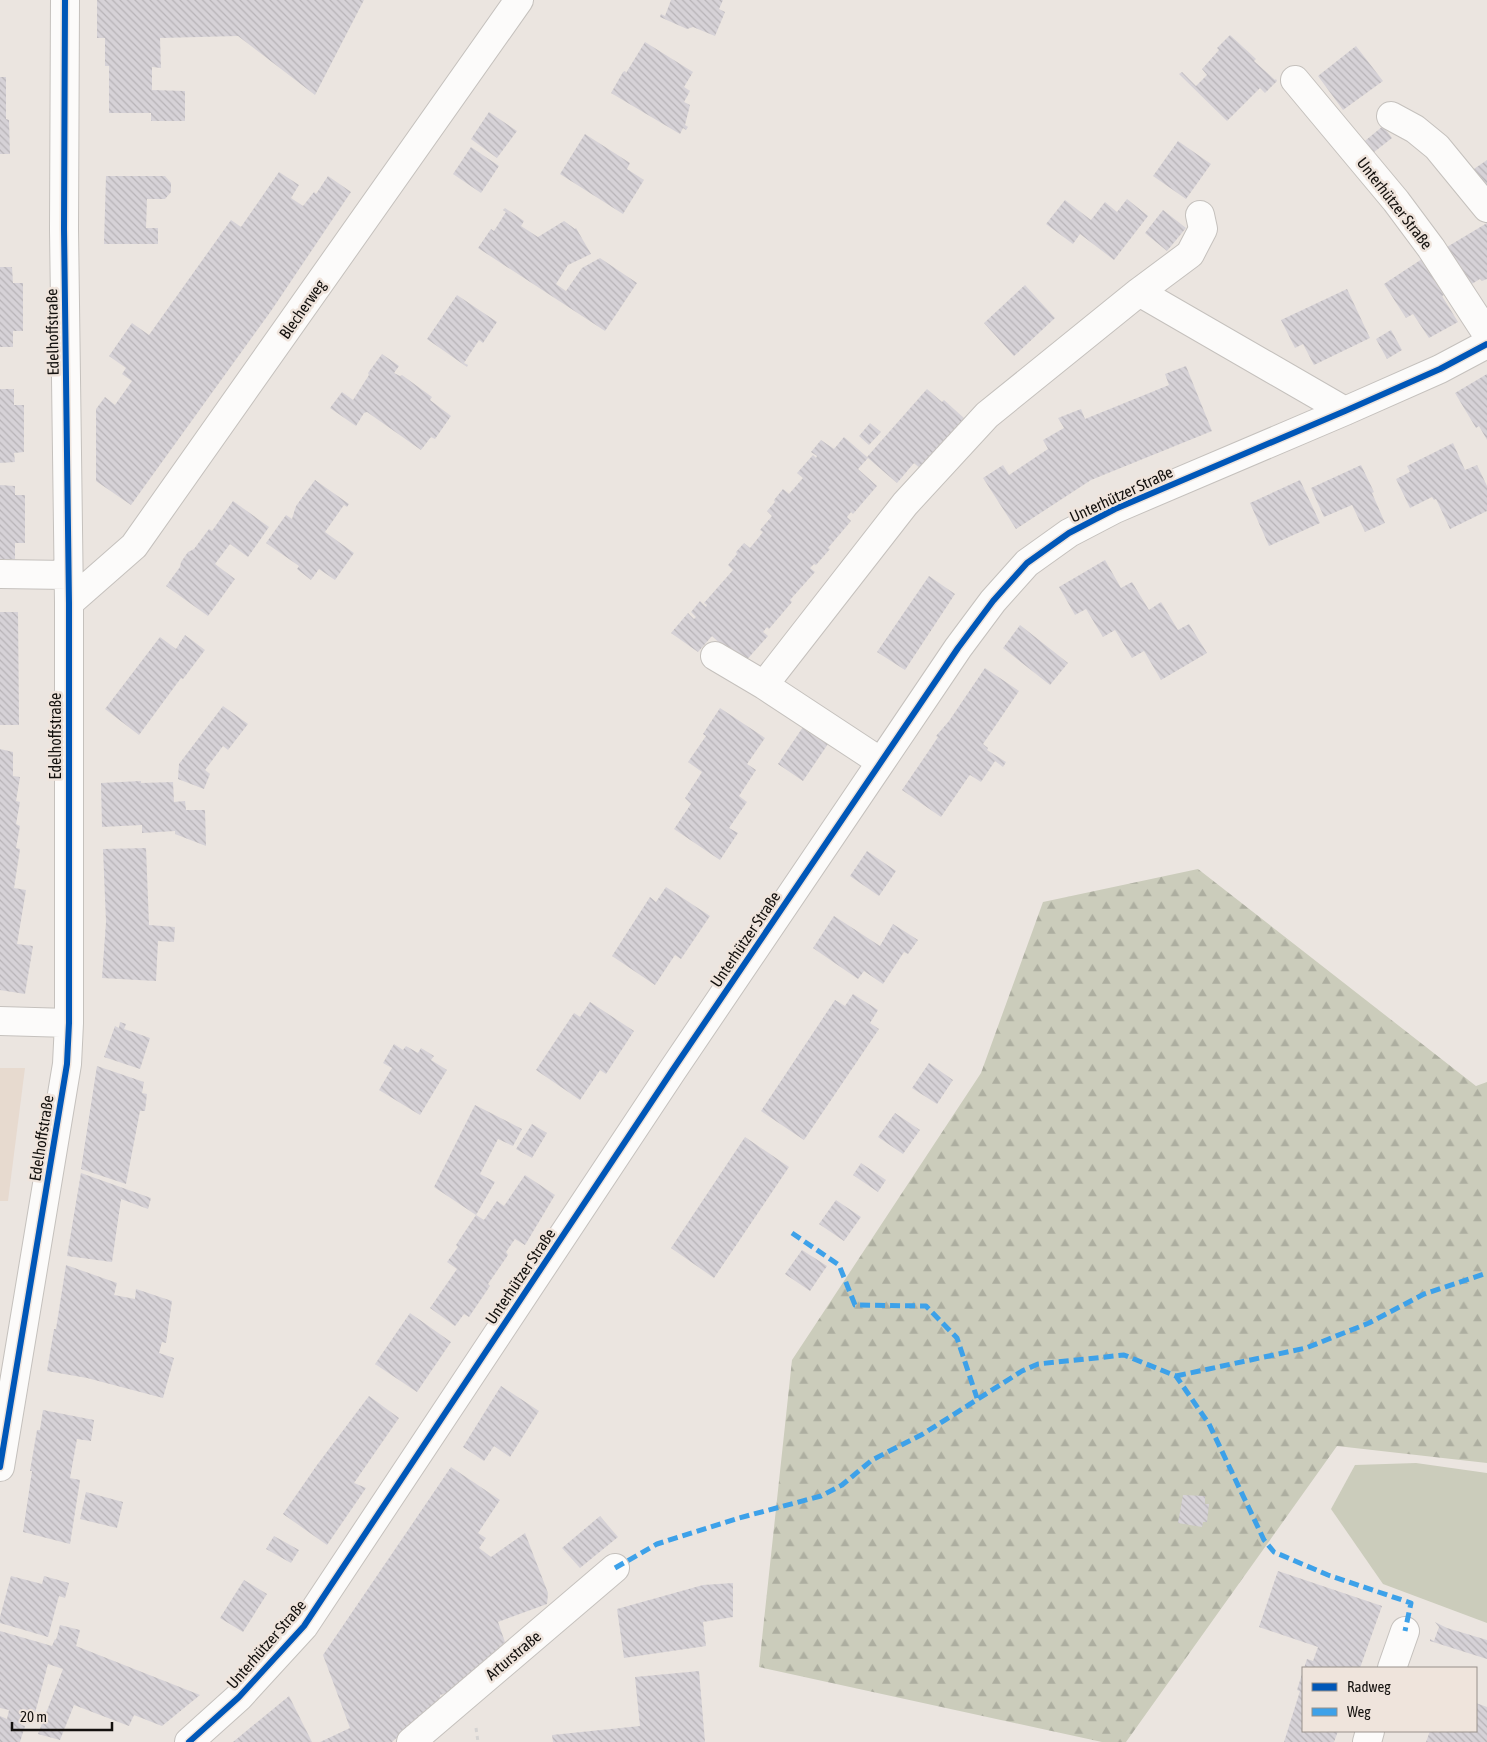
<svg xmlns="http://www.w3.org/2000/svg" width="1487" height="1742" font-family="'Asap Condensed',sans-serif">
  <defs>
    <pattern id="forest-firs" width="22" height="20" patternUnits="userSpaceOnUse" patternTransform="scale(1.25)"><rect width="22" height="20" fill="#cbccbb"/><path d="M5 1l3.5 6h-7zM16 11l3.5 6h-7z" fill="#adaea0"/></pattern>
    <pattern id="building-back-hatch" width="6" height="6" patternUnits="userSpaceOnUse" patternTransform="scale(1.25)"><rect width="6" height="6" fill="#d6d2d7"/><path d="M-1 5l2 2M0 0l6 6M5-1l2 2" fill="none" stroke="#b7b3b7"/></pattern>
  </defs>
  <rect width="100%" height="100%" fill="#ebe5e0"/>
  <path fill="#e7dacf" d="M0,1068H25L8,1201H0Z"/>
  <path fill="url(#forest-firs)" d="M1198,869L1476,1086L1487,1082V1463L1337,1446L1126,1742H1102L759,1667L792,1360L981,1073L1043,902Z"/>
  <path fill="#cbccbb" d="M1416,1463L1487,1473V1623L1383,1584L1331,1509L1355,1465Z"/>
  <path fill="url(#building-back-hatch)" d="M97,0H364L315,95L238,36L160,38L161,68L152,67V90L185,91V121H151V113H109V66H105V38H97Z
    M671,0H723L719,9L725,12L715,36L693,27L687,29L660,17L661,14L665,16Z
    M1230,35L1256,59L1254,61L1275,80L1276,79L1277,81L1265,93L1260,88L1227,121L1179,74L1182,72L1196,86L1207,75L1202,69L1219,50L1217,48Z
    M645,42L693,72L684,87L690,91L684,102L690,105L685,125L688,127L686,130L683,128L680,134L611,93L623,72L625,71L626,73Z
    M1356,46L1383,81L1343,110L1318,76Z
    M0,77H6V119L9,120L10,154H0Z
    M489,112L517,131L497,158L471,139Z
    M1383,126L1392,138L1369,156L1360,145Z
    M585,134L630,163L627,169L644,180L623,214L560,174Z
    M1178,141L1211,164L1186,199L1153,176Z
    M471,147L499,166L481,193L453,174Z
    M1487,160V193L1471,171Z
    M279,172L299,185L291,198L303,206L314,192L316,194L328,176L351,192L271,311L131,505L96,481V409L105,397L115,405L132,381L122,374L126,368L109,356L132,323L149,335L231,220L241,227Z
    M106,176H165L171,183V192L165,199H147L146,228H158V244H104Z
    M1127,199L1148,216L1114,260L1080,234L1073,244L1046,224L1065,200L1091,220L1105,202L1117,212Z
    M505,208L524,221L521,226L538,237L564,221L575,229L576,228L591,254L568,265L556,284L566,291L582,268L600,258L637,283L605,331L478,248L491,229L494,231L506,212L503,210Z
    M1163,210L1186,228L1167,251L1145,233Z
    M1487,223V279L1482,281L1480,279L1465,288L1442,250Z
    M1422,259L1444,295L1442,296L1458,322L1429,338L1413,314L1406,318L1384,284Z
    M0,267H12L13,283H23V331H13V347H0Z
    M1025,285L1055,318L1014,356L984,323Z
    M1347,289L1370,338L1314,365L1303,344L1295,348L1281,320Z
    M457,295L497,322L483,343L479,340L464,363L468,365L467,367L427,339Z
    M1391,330L1402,350L1387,359L1376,339Z
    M382,354L399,366L394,373L400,376L402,375L432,397L430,400L451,416L435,439L431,437L421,450L367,412L364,413L356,426L330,408L342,392L353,400L369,375L368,373Z
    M1186,366L1212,431L1091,480L1016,529L983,478L1003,465L1009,475L1048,449L1043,440L1064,428L1058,418L1081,409L1085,419L1169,385L1165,374Z
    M1487,374V440L1479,426L1476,428L1455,393Z
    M0,389H14V405H24V452L14,453L15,462L0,463Z
    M927,389L942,402L944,400L965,419L921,469L914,463L897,483L868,458L858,469L877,486L853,514L851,512L847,517L851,521L828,548L830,549L816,565L814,564L810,568L815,572L790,600L792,602L769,629L767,627L763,632L768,636L743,664L712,636L698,652L671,633L688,613L694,619L696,617L691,612L700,601L706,607L707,605L704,603L733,570L728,565L737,554L736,552L744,543L750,548L763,532L760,530L772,516L767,511L775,502L774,500L783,489L789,494L803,478L797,473L813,455L816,458L817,456L811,452L821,440L834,449L844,437L867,457Z
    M870,423L881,432L869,445L859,436Z
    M1453,443L1465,470L1477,465L1487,486V511L1450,529L1436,499L1434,500L1432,497L1410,508L1396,479L1410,472L1407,466Z
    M1361,465L1374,492L1372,493L1385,523L1365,532L1352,505L1324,517L1311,488Z
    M315,480L349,504L347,507L344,505L325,532L354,553L335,580L319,569L311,580L297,569L299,566L266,543L286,515L292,519L296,506Z
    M1300,480L1320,523L1269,546L1250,503Z
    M0,485L15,486V495H25V543H15V559H0Z
    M233,501L269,527L248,557L230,544L215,564L235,579L208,616L166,586L180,567L181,562L188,552L194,549L209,529L212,531Z
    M1105,560L1121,588L1132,582L1149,610L1161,602L1178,630L1189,624L1207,653L1161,680L1144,651L1132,658L1115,630L1103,637L1086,609L1075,615L1059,587Z
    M929,576L955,594L905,670L877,652Z
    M0,612H18L19,725H0Z
    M1020,625L1068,663L1050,685L1003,648Z
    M185,635L205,650L183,679L181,678L139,735L105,709L160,637L176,649Z
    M985,668L1019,691L983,744L988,748L987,750L1006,762L1003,767L995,761L981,782L970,775L969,776L941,817L902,790L928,752L938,737L936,736L949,721Z
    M223,706L248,724L228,750L223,746L205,770L210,774L204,789L178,779L179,764Z
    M720,708L765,738L747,764L756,770L739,796L747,802L729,828L738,833L720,860L674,829L691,804L685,798L702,772L688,762L706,736L703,734Z
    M803,727L828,744L803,781L778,764Z
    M0,749L13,752V776L20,777L16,801L20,802L16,824L20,826L16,848L20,849L14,888L26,890L17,944L33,946L25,994L0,990Z
    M141,781V783L173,782L174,802L185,801L186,810H205L206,846L175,834V831L142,833V825L102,827L101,783Z
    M146,848L149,925L175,927L174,942L158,941L156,981L102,978L106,922L103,849Z
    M867,851L896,871L879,896L850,876Z
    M666,887L710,916L681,959L675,955L655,985L612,956L650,897L656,902Z
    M834,916L880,946L893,924L918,940L908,954L904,952L883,984L864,971L858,979L813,948Z
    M853,994L878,1010L870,1023L879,1029L804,1140L761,1111L835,1000L845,1006Z
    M590,1002L634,1031L606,1074L600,1070L580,1100L536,1070L574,1013L580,1017Z
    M120,1022L126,1024L124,1029L150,1038L140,1069L104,1057L115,1026L119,1028Z
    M394,1044L403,1050L406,1046L418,1053L421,1048L434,1056L431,1060L447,1070L420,1115L379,1090L392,1068L383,1063Z
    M929,1063L953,1080L937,1104L912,1088Z
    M97,1066L144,1082L142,1093L147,1094L145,1111H140L126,1184L81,1169Z
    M475,1105L522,1129L513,1146L498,1139L480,1174L495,1182L476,1215L434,1187Z
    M895,1113L920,1130L903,1154L878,1137Z
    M532,1124L547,1133L532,1158L516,1149Z
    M745,1137L789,1167L714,1278L671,1248Z
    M861,1163L886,1180L878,1192L853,1175Z
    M81,1173L151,1198L148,1209L121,1199L112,1262L67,1256Z
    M525,1175L555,1195L525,1245L515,1239L506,1252L508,1255L488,1284L490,1286L469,1317L464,1314L455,1326L430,1308L457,1269L447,1262L458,1247L456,1245L476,1215L484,1220L497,1201L504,1206Z
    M836,1200L861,1217L844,1241L819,1224Z
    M802,1250L827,1266L810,1291L785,1274Z
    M66,1265L117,1283L114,1295L135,1299L136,1289L172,1301L166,1343L162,1342L159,1353L174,1358L163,1398L87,1378L47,1371L54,1329H56Z
    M410,1313L451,1342L417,1392L375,1364Z
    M501,1386L539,1411L510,1457L494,1446L484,1461L463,1447Z
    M369,1396L399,1418L354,1483L366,1488L327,1545L283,1514L317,1465Z
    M43,1410L94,1420L91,1441L77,1439L70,1478L80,1480L70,1544L23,1532L32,1471H30L37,1430H40Z
    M451,1467L500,1500L478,1533L486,1538L479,1548L491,1557L525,1533L548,1593L547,1604L498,1622L505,1642L448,1693L440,1695V1699L392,1742H320L350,1728L323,1655Z
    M86,1492L123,1502L117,1528L80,1519Z
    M1183,1495L1205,1496V1504H1209L1207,1522H1203L1202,1527L1178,1523Z
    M600,1516L618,1537L580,1568L562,1548Z
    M274,1536L299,1550L291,1563L266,1549Z
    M1278,1571L1382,1606L1360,1668H1304L1307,1659L1313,1661L1318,1647L1259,1627Z
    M11,1576L42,1584L44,1576L69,1583L65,1598L59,1596L48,1637L0,1623V1617Z
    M244,1580L267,1594L243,1632L220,1618Z
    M733,1583V1617L703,1622L706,1646L624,1658L617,1609L703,1585Z
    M1435,1622L1447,1628L1487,1640V1659L1430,1641V1639L1434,1641L1439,1627Z
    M60,1625L80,1630L76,1646L200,1695L162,1726L134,1715L129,1726L74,1705L60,1740L38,1734L63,1669L48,1664L34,1717L25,1714L21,1725L25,1726L20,1742H0V1716L7,1719L9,1710L0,1708V1631L52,1646L55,1639L56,1640Z
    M699,1671L705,1742H553L552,1735L640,1726L635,1677Z
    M1303,1671V1731H1338L1334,1742H1284L1300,1691L1297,1690Z
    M289,1696L312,1742H233Z
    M1476,1703L1487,1707V1742H1426L1430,1731H1476Z"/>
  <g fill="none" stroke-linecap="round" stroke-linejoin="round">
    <g stroke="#c5c1bd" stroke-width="30">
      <path id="minor" d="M1295,80L1396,201L1431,248L1487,334
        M1391,116L1415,129L1437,147L1487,208
        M1139,292L1345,411
        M0,574L68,575
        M69,603L134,546L519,0
        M715,656L764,685L881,762
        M764,685L905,504L987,415L1139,292L1190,254L1203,229L1200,215
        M0,1021L69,1023
        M0,1467L67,1064L69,1023V603L64,229L65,0
        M1392,1668L1405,1631
        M189,1742L239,1697L304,1626L672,1071L881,762L958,648L993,601L1027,563L1069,533L1115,509L1345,411L1440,369L1487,344
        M411,1742L615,1568
        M1367,1742L1370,1731"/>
    </g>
    <path stroke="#d5d3d2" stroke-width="3" stroke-dasharray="4 4" stroke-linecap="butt" d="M476,1728L478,1742"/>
    <use href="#minor" stroke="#fcfbfa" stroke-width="28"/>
    <path stroke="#3da1e9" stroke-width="5" stroke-dasharray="10 5" stroke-linecap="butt" d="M792,1233L839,1265L855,1305L926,1306L957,1338L977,1398
      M1176,1376L1306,1348L1369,1323L1424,1294L1487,1273
      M615,1568L657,1544L739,1518L821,1496L842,1485L872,1460L923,1434L1022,1371L1038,1364L1124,1355L1176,1376L1209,1424L1264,1540L1274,1552L1328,1575L1411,1603L1405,1631"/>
    <g stroke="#efe4dc" stroke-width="9">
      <path id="cycleway" d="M0,1467L67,1064L69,1023V603L64,229L65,0
        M189,1742L239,1697L304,1626L672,1071L881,762L958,648L993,601L1027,563L1069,533L1115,509L1345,411L1440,369L1487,344"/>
    </g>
    <use href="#cycleway" stroke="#0057b8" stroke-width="6"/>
  </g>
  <g text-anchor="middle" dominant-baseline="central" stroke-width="5" stroke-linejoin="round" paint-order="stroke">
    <g font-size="16" fill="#14110e" stroke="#efe4dc">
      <text transform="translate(1395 203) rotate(52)">Unterhützer Straße</text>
      <text transform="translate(302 309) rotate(-55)">Blecherweg</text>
      <text transform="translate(52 332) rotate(-91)">Edelhoffstraße</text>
      <text transform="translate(1121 494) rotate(-25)">Unterhützer Straße</text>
      <text transform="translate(55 736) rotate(-90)">Edelhoffstraße</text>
      <text transform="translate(745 939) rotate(-56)">Unterhützer Straße</text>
      <text transform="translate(41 1138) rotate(-81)">Edelhoffstraße</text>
      <text transform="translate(520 1276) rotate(-56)">Unterhützer Straße</text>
      <text transform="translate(266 1644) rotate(-49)">Unterhützer Straße</text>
      <text transform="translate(513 1655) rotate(-40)">Arturstraße</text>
    </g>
  </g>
  <rect x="1302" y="1667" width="175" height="65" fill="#efe4dc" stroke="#97908a"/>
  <rect x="1312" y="1683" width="25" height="8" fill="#0057b8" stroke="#97908a"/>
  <text x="1347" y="1692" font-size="15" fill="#14110e">Radweg</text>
  <rect x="1312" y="1708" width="25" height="8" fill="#3da1e9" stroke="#97908a"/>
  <text x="1347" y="1717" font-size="15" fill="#14110e">Weg</text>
  <path d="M12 1722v8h100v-8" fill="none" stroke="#14110e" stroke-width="2.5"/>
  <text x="20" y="1722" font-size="15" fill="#14110e" stroke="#efe4dc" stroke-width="4" paint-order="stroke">20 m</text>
</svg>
